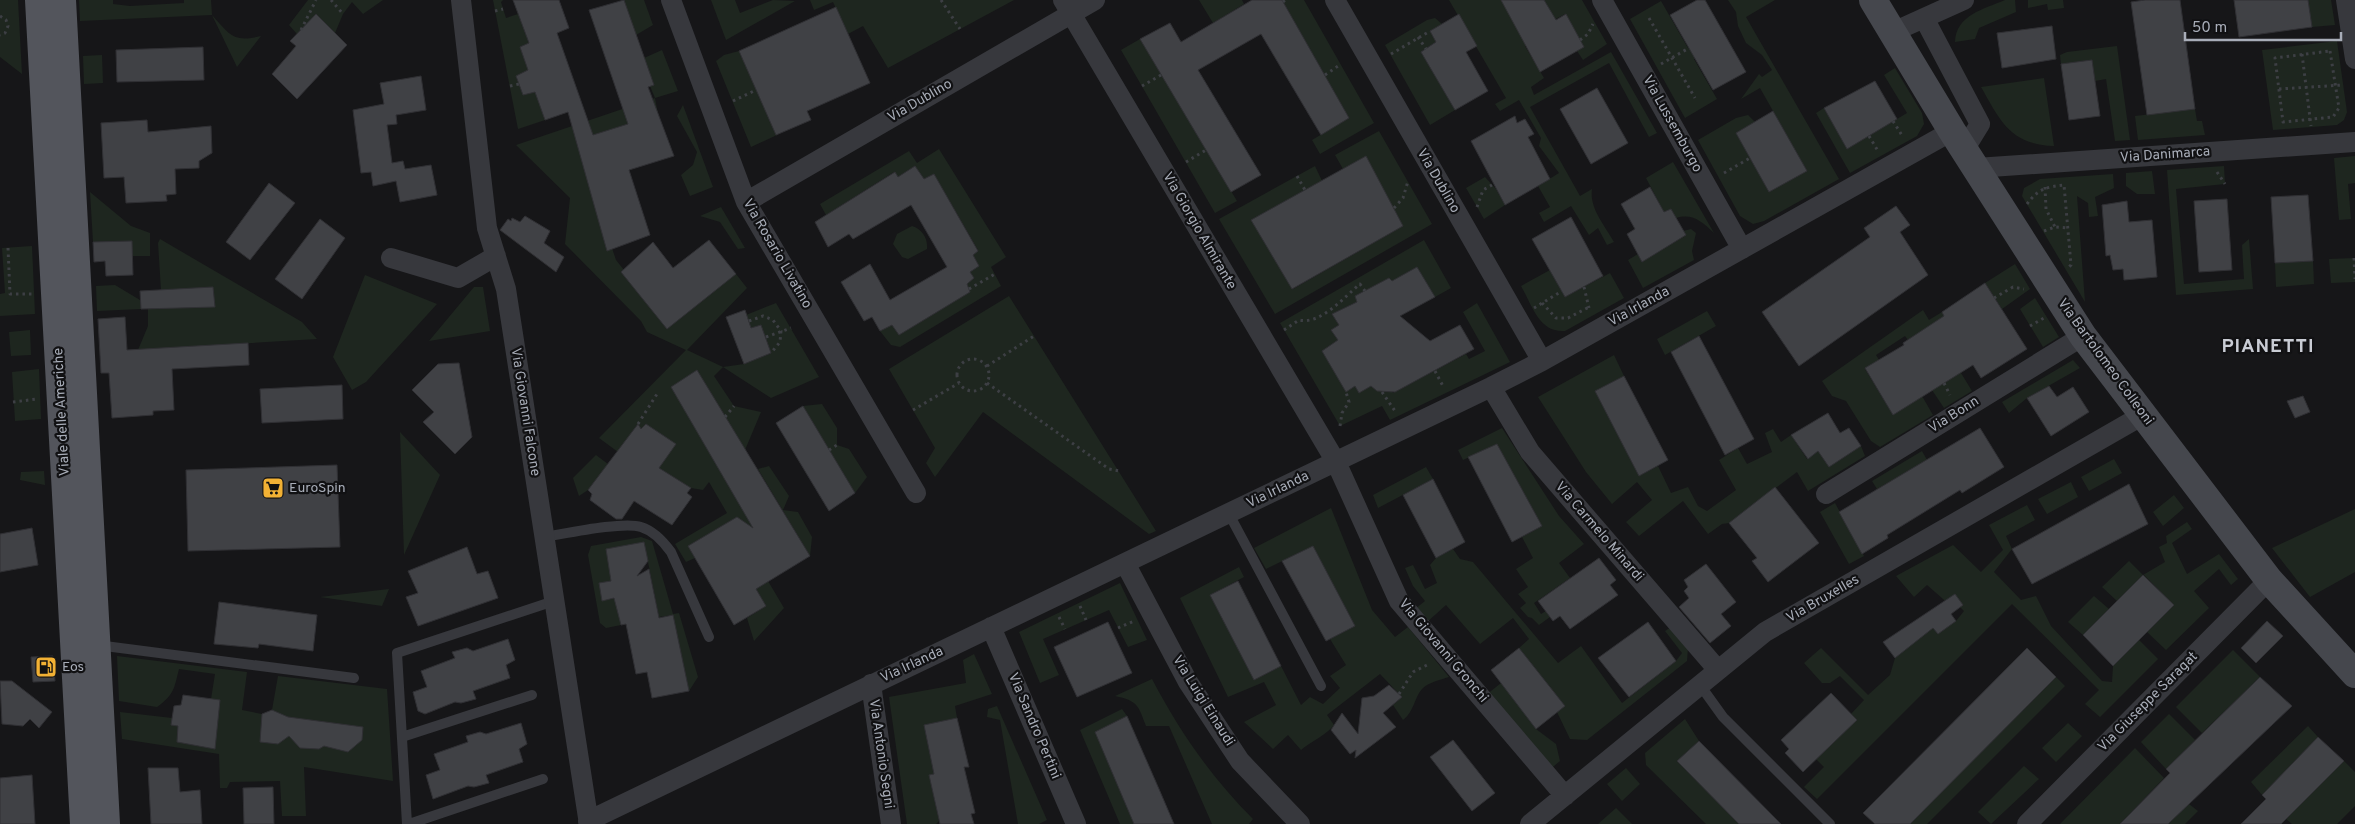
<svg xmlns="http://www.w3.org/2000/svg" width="2355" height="824" font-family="Overpass,sans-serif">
  <rect width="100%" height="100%" fill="#161618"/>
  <path fill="#1e261f" d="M0,0H18L22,74L0,57Z
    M79,0H113V4L130,6L184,3V0H211L212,15C230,35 233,43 261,36L237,67L212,15L80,21Z
    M308,0H383L363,14L352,2L343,14L335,33L316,14L297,34L289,25Z
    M493,0H503L501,2L506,18L518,14L529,43L520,47L528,70L516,77L523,95L535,92L545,120L518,129Z
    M624,0H644L653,25L636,35Z
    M711,0H735L740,13L773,0L795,1L726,40Z
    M810,0H1014L888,68L863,26L848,34L833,2L814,10Z
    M1199,0H1242L1244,4L1213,23Z
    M1282,0H1304L1374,123L1320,154L1312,140L1349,118Z
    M1449,0H1501L1552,15L1544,0H1582L1607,44L1583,60L1577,51L1584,47L1565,14L1530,33L1535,41L1525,46L1544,78L1531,87L1534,95L1611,52L1657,133L1649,137L1609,63L1530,107L1580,196L1592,189C1589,208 1605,226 1614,242L1607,245L1598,228L1589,235L1571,206L1544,222L1539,213L1550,207L1538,186L1559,173L1539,146L1541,138L1519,100L1500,111L1495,104L1506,98Z
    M1728,0H1775L1746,17L1839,179L1764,221L1753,224L1740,216L1698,140L1736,118L1748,115L1755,122L1736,133L1769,192L1807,171L1760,88L1741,99L1759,74L1762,77L1772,70L1762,55L1746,43L1738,26L1736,12Z
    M2005,0H2015L2016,12L1979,28L1975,39L1955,42C1956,15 1984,9 2005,0Z
    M2028,0H2063L2064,8L2048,10L2047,4L2028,8Z
    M2308,0H2331L2335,25L2312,27Z
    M1661,1L1688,48L1704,53L1694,59L1717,99L1685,118L1630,19Z
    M1435,18L1442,24L1430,31L1436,42L1421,52L1455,110L1430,125L1385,45L1427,20Z
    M1140,39L1237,201L1215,213L1121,50Z
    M2337,41L2347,112L2344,120L2337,125L2273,130L2262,50Z
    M2117,46L2130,140L2115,141L2106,79L2095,81L2092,60L2061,64L2060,55L2067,52Z
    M662,50L678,91L655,98L658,114L576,141L616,260L624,270L622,273L667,329L736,274L747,288L687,350L723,367L744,364L771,353L761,325L751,328L746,315L776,303L819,377L771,398L723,367L714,376L734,406L761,412L745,450L697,370L672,387L782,573L768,581L784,608L754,641L747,618L766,606L720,527L688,546L695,558L686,562L675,544L727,513L709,482L703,490L691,488L659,468L671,441L646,424L641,429L637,425L618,452L599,438L686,350L647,332L641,321L565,244L570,198L516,145L655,98L650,86L654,85L644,58Z
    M739,51L777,135L751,147L716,61L724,55Z
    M102,55L103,83L84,84L83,56Z
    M1895,68L1922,113L1924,124L1917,136L1850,173L1816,113L1824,108L1847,149L1907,113L1884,75Z
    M2044,78L2054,146C2010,144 2001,122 1981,87Z
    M683,105L713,187L690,196L681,175L693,165L697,152L677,116Z
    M2195,109L2197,121H2202L2205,135L2138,140L2135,116Z
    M1379,131L1432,224L1275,314L1219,219L1315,166L1322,181L1252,220L1293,289L1403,226L1366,157L1343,169L1335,155Z
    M939,149L1006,257L991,267L1001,286L900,347L891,345L880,331L892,325L899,335L970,292L967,284L974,278L970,272L979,266L973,255L978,250L934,174L924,179L915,166L898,177L894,172L826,215L820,204L909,151L917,163Z
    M2355,156V183L2348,184L2351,219L2339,220L2334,158Z
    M1673,162L1714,233C1702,222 1693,213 1676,218L1671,209L1664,212L1646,178Z
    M2224,166L2225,184L2176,189L2184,284L2244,279L2242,245L2249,239L2253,289L2176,295L2167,170Z
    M2152,171L2155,194H2137L2126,186V173Z
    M2113,174L2114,188L2095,197L2098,216L2089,217L2088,203L2077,196L2085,302L2022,196L2024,188L2040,179Z
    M1485,177L1496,189L1505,205L1484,219L1466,188Z
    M90,192L131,226L150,233V256H132V241L93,242Z
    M721,207L745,248L738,249L720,222L700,216Z
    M912,226C922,229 928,238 927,249L908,259L902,257L893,244L897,234Z
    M1691,229L1696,233L1692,251L1694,260L1643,288L1628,260L1638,254L1642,262L1685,236L1683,231Z
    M160,239L302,322L317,339L138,350L148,326V309L215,306L213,287L161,290L158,243Z
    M1424,240L1451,288L1435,297L1417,267L1392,281L1389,278L1355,296L1357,302L1332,314L1339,325L1331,330L1338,340L1322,351L1346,391L1355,386L1359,393L1371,386L1377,391L1390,389L1393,393L1466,354L1469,359L1485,351L1463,312L1477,303L1510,362L1390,420L1382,406L1340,426L1280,323Z
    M32,246L35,314L0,316V294L5,293L2,248Z
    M2355,258V282L2331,283L2329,259Z
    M2313,261L2314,284L2276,287L2275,263Z
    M2015,264L2030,289L2002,309L1985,283Z
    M1550,270L1565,297L1610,273L1624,298L1565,331C1539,333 1532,305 1521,286Z
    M365,275L437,304L366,382L352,390L333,357Z
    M115,285L140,300L141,309L97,311L96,286Z
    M474,287H483L490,331L429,341Z
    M1009,296L1156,531L1149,534L983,412L935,477L926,463L935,448L889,369Z
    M2035,298L2059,337L2043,347L2020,309Z
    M1923,310L1929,320L1942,312L1959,337L1950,355L1972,391L1944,408L1932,390L1923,330L1908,340L1905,336L1876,355L1879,360L1865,369L1893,415L1922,396L1933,415L1880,447L1871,441L1846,401L1832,396L1822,381Z
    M1707,311L1716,326L1665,355L1657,339Z
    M30,330L31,355L11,356L9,332Z
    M1614,355L1624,376L1595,391L1639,476L1658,466L1671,493L1688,487L1698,506L1707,511L1736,490L1719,460L1738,448L1747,464L1772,452L1765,433L1773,429L1781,442L1791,435L1807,459L1818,451L1829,467L1861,446L1865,456L1808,491L1797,472L1729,523L1722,524L1708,534L1683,501L1639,536L1626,522L1652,500L1637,482L1612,504L1586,472L1538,397Z
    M2073,360L2080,368L2027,398L2009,413L2002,402Z
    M39,369L41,419L15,421L12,372Z
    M822,404L837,428V445L849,449L867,477L855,493L803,406Z
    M1502,428L1559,516L1584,544L1559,563L1570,578L1534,603L1541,614L1546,611L1550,617L1539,625L1532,618L1528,617L1520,608L1526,603L1518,594L1528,587L1516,569L1533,558L1522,537L1542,526L1497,444L1463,460L1458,450Z
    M400,432L440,475L404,555Z
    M1922,451L1927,460L1877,489L1872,481Z
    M596,455L608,464L588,490L579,496L573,478Z
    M2114,459L2122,473L2089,491L2081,477Z
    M769,466L789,496L783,510L798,512L812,537L810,556L758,469Z
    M1426,467L1433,479L1378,508L1373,495Z
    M44,471L45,485L20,480L21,472Z
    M2071,482L2078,497L2047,514L2038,499Z
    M2174,495L2184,508L2163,526L2153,512Z
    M1835,503L1864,556L1849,564L1820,512Z
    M2027,505L2035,520L2006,536L2012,549L1994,572L2021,600L2036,596L2051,626L2102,681L2112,682L2113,666L2139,640L2158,659L2100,717L2085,704L2099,690L2012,604L1817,799L1804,787L1824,767L1816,759L1857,720L1851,714L1864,700L1840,676L1830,683H1822L1804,663L1821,648L1868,695L1890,675L1895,658L1933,628L1938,634L1956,621L1964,611L1955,602L1951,606L1927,585L1914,597L1896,576L1953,545L1981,572L2003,550L1989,525Z
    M1331,508L1372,610L1395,637L1408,627L1449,677C1440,680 1429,682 1422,689C1414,698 1414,712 1403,720L1393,705L1402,697L1380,674L1327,715L1334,725C1328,734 1310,742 1301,750L1288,735L1273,749L1244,722L1276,705L1264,682L1228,697L1180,598L1239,567L1244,577L1210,595L1254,680L1281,666L1301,705L1310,697L1323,704L1340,688L1330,676L1346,665L1330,639L1355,626L1313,546L1266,569L1254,548Z
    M2355,509V572L2310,597L2272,548Z
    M2187,522L2192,529L2172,543L2187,574L2219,554L2238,579L2231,585L2219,569L2194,591L2209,608L2166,650L2147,632L2174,605L2144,575L2117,601L2102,587L2129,561L2143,575L2165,562L2159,547L2167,543L2166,536Z
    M641,537L652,541L673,614L679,613L698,677L689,691L673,615L659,617L644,542L611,581L599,583L602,601L616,598L621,625L606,628L600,623L588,555L591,546Z
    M1453,549L1460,559L1473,562L1558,663L1581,646L1622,703L1676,661L1682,653L1665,631L1671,627L1688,648L1687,661L1587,740L1570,739L1557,712L1565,706L1519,648L1529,639L1513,618L1480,644L1446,605L1426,623L1415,609L1425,601L1413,586L1405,568L1413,565L1425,589L1437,583L1430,565L1436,558Z
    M1120,583L1147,640L1128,647L1109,610L1043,639L1059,675L1040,683L1019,632Z
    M389,589L382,606L320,597Z
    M2094,596L2109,609L2083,635L2068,622Z
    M2233,650L2260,677L2202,733L2176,707Z
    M974,654L992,694L955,706L957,718L924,725L934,774L929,775L939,821L936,824H907L889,697L966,683L963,660Z
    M117,656L247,672L242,710L262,714L260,742L278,744L289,736L301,748L319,749L333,738L341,739L339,750L348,752L362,740L363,727L288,717L272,710L278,676L387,689L393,781L304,767L306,816H282L280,781L230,782L227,788H220L219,754L122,739L120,712L172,718L178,726L177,742L214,749L220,701L211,699L215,674L179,669C174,688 175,694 157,707L119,701Z
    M2056,677L2065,686L1927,824H1910Z
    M1152,679C1180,732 1211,777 1253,819L1249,824H1212L1169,726H1146C1138,705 1138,701 1115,696Z
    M1501,683L1536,729L1556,744L1560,761L1548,771L1486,695Z
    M997,706L1047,820L1039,824H1018L1000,720L987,717L988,709Z
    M1122,709L1127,716L1095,732L1134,824H1120L1080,730Z
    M2169,714L2195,740L2166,769L2141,742Z
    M1685,719L1699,741L1677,761L1739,824H1706L1646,765L1645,753Z
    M2068,723L2082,736L2056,762L2042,748Z
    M2308,726L2318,737L2262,795L2251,782Z
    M2135,748L2164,778L2120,824H2060Z
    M2344,761L2355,772V806L2337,824H2292L2286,819Z
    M2024,766L2039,779L1991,824L1978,812Z
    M1626,768L1640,784L1622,801L1607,784Z
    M2189,804L2198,811L2185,824H2168Z
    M1616,808L1632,824H1598Z"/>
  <path fill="#404145" stroke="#303034" d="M513,0H559L569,28L557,33L593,135L628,124L589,10L624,0L654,85L648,87L674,156L629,170L650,235L607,251L568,112L545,120L535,92L523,95L516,76L528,70L520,47L529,43Z
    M1252,0H1282L1349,118L1321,135L1261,34L1198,70L1261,175L1231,192L1140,39L1170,23L1181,42Z
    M1501,0H1544L1556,20L1566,14L1584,47L1540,72Z
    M1697,0H1705L1746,72L1713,90L1670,15Z
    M2145,0H2180L2195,109L2147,115L2131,2Z
    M2234,0H2308L2312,27L2239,37Z
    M836,7L870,83L807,111L811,120L776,135L739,51Z
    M316,14L347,45L297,99L272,74L296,46L290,41Z
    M1459,14L1477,46L1466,52L1488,91L1455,110L1421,52L1436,42L1430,31Z
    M2052,26L2056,59L2002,68L1997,33Z
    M203,47L204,80L117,82L116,50Z
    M2092,60L2100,116L2069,120L2061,64Z
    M421,76L426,110L396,115L397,124L387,125L392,163L403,161L405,169L431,165L437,195L400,202L396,181L373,186L371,172L361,173L353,110L384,104L380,83Z
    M1875,81L1897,119L1847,149L1824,108Z
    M1597,88L1628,143L1591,164L1560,109Z
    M1773,111L1807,171L1769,192L1736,133Z
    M1515,116L1517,123L1525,119L1534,134L1528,137L1550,179L1505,205L1471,141Z
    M147,120L148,132L211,126L212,153L199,161V168L175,169L176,194L166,195L167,201L126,203L124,177L104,178L101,123Z
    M1366,156L1403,226L1292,289L1251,220Z
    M915,166L924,179L934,174L978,251L973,255L979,266L970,272L974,278L967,284L970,292L899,335L892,325L880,331L872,317L864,321L841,282L870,264L890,300L947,267L911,205L853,239L849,234L828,247L815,222L895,172L898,177Z
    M269,183L295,203L250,260L226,242Z
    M1650,187L1664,212L1671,209L1686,235L1642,262L1627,234L1635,229L1621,204Z
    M2308,195L2313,261L2275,263L2271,197Z
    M2227,199L2232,270L2199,272L2194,201Z
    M2127,201L2129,222L2152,220L2157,277L2124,280L2123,269L2113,270L2110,255L2106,256L2102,205Z
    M1896,206L1910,225L1900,232L1928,275L1799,366L1762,312L1870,237L1864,228Z
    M525,216L550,231L544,243L564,257L556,272L500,230L508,219L511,221L512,218L520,222Z
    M1571,217L1603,276L1565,297L1532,239Z
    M320,219L345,238L302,299L275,279Z
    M709,240L736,274L667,329L621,272L653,242L673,268Z
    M132,241L133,275L106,276L105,261L94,262L93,242Z
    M1417,267L1435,297L1400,316L1430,341L1460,325L1474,349L1395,392L1377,391L1371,386L1359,393L1355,386L1346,392L1322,351L1338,340L1331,330L1339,325L1332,314L1357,302L1355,296L1389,278L1392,281Z
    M1985,283L2027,349L1981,378L1973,365L1893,415L1865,368L1904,345L1903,343L1944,316L1942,312Z
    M213,287L215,307L141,309L140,291Z
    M745,310L751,328L761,325L771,353L744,364L726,317Z
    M125,317L127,350L248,343L249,365L172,369L174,410L153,411V415L112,418L109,373H101L98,319Z
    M1699,336L1754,439L1725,455L1671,352Z
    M459,363L472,437L455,454L423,422L434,412L412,390L438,364Z
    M697,370L810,556L756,589L766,606L734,625L688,546L737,517L753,528L671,387Z
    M1624,376L1668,460L1639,476L1595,391Z
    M342,385L343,419L262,423L260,389Z
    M2049,386L2057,397L2073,387L2089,412L2051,436L2027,398Z
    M2303,396L2310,412L2295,418L2287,401Z
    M803,406L855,493L829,511L776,423Z
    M1828,413L1840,433L1849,428L1861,446L1829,467L1818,451L1808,459L1791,435Z
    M638,424L641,429L646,424L676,444L659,468L691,488L687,493L692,497L672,525L634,501L622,519H616L590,500L592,494L588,490Z
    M1980,428L2004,467L1962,493L1960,490L1887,535L1888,538L1862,554L1839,512Z
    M1497,444L1542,526L1512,542L1468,457Z
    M337,465L340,547L188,551L186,470Z
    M1433,479L1465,542L1436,558L1403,495Z
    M2129,484L2148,524L2032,584L2012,549Z
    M1775,487L1819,543L1768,582L1752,561L1757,558L1729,523Z
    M32,528L38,565L0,572V534Z
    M644,542L648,561L637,576L649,569L659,618L673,615L689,691L652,698L647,672L636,674L626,624L621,625L614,598L602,601L599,583L611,581L606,549Z
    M1313,546L1355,626L1326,641L1282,561Z
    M467,547L477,574L488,571L498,598L418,626L406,597L418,593L408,571Z
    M1599,558L1616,580L1610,585L1618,595L1570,629L1560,616L1553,621L1538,601Z
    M1706,564L1736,602L1721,614L1731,626L1710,643L1679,607L1689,598L1684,591L1688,587L1684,580Z
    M2143,575L2174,605L2113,666L2083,635Z
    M1238,581L1281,666L1254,680L1210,595Z
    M1955,594L1963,605L1951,614L1956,621L1938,634L1933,628L1895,658L1883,642Z
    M219,602L317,615L313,651L259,644L258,648L214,644Z
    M2267,621L2283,636L2256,663L2241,648Z
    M1108,622L1132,673L1077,697L1054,647Z
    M1648,622L1676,661L1629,697L1598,658Z
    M508,639L515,660L506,665L510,678L473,691L476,699L461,703L455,702L425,714L418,711L413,692L427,687L421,671L455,658L452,652L467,648L473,651Z
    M1519,648L1565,706L1536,729L1491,670Z
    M2027,648L2056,677L1910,824H1875L1863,813Z
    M53,656L55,681L33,682L31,657Z
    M2260,677L2292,706L2168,824H2120L2170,773L2166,769Z
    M0,681H12L52,712L39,728L30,719L23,726L2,724Z
    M1389,685L1402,697L1383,713L1396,727L1355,758L1356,750L1350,754L1331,730L1342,713L1358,734L1362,698L1374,696Z
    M1831,693L1857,720L1803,772L1785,753L1789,749L1781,740Z
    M183,695L220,700L215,749L177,742L178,726L171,725L174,706L181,705Z
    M272,710L288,717L363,727L362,740L348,752L324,746L319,749L300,748L289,736L278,744L260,742L262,714Z
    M1127,716L1159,789L1174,824H1134L1095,732Z
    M957,718L969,767H964L975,813L971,814L974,824H940L929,775L934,774L924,725Z
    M521,723L527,744L519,749L523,762L486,775L489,783L474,787L468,786L433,799L426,775L440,770L434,754L468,742L466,736L480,732L486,734Z
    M2318,737L2344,761L2281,824H2241L2266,799L2262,795Z
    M1453,740L1495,793L1472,811L1430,757Z
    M1699,741L1781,824H1739L1677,761Z
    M148,768H178L180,792L200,790L202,824H151Z
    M32,775L35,824H0V778Z
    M273,787L274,824H244L243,788Z"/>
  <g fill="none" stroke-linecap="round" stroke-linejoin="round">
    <path stroke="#3d3f44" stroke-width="3" stroke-dasharray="2.5 4" stroke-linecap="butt" d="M331,0L343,14
      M941,0L960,29
      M1283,2L1285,0
      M495,11L503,9
      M0,16L6,20L8,26L5,33L0,35
      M1649,18L1695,98
      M301,30L316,0
      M1418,37L1426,49
      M1580,40L1588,34L1593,24
      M2330,51L2339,108L2333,117L2283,122L2275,58Z
      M1391,54L1430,31
      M2302,54L2311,126
      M1661,64L1689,48
      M1325,75L1341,64
      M510,86L519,84
      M1142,86L1161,75
      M2279,89L2343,85
      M733,101L756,90
      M1893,121L1903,137
      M1869,136L1878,151
      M1186,162L1206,150
      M2217,172L2225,184
      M1724,173L1750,158
      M1297,176L1305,190
      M2045,187L2046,209L2055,227
      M2027,204C2038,189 2046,187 2064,185L2071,265L2067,269
      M1477,207L1483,190L1492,185
      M1394,208L1403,198L1408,181
      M2044,231L2055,227L2068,228
      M8,248L10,294H32
      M2354,258L2355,279
      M1584,287L1589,308
      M969,289L995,274
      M1994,298L2013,287L2024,289
      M1542,303L1556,318H1568L1589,307
      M1534,308L1562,291
      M749,321L763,316L773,320L781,331L780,342L771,353
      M2030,326L2044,318
      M1284,330L1299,320C1321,325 1344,297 1360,284L1365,291
      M766,337L791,328
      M957 375a16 16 0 1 1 32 0a16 16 0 1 1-32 0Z
      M987,366L1034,336
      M1435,371L1444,388
      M987,383L1109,469L1119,471
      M1944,383L1950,395
      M1382,392L1395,411
      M13,402L37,399
      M913,410L959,383
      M725,417L734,406
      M638,424L657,394
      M1340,426L1342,413L1349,402L1346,392
      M829,450L837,445
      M1080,606L1086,620
      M1059,617L1065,629
      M1118,628L1134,621
      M1399,694L1413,672L1427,665"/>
    <path stroke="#37383d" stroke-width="10" d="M1229,514L1321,686
      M544,537C564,534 623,521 641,527C654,531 663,541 671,552L709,637
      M97,645L354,678
      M1700,685L1723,717L1830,824
      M402,737L532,695
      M407,824L397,653L554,601
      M409,824L543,779"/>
    <path stroke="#37383d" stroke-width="20" d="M461,0L487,228L506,289L589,824
      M671,0L746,202L916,493
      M1063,0L1336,462L1399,601L1565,796
      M1335,0L1542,361
      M1602,0L1742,249
      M2346,0L2355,59
      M1924,18L1980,124L1964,150
      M1893,32L1964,0
      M1976,168L2355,142
      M746,202L1095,0
      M391,258L458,278L496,256
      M1491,387L1530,452L1718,670
      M1826,494L2083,336
      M1125,563L1188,682L1240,761L1300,824
      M991,627L1076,824
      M871,684L891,824
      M588,821L1491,387L1542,361L1952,131
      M1530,824L1765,632L2143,415
      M2027,824L2269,580"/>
    <path stroke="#45474d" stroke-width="28" d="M1873,0L1952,131L2083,336L2269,580L2355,674"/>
    <path stroke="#53555c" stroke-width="28" d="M39,0L84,824
      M62,0L106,824"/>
  </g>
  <defs>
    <g id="supermarket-square" transform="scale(1.125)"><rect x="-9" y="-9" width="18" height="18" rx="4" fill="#f2b134" stroke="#111113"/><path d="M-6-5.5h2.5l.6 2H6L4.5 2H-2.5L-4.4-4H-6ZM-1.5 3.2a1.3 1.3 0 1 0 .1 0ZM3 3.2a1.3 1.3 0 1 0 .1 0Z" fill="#111"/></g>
    <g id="fuel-square" transform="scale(1.125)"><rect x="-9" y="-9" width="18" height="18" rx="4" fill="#f2b134" stroke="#111113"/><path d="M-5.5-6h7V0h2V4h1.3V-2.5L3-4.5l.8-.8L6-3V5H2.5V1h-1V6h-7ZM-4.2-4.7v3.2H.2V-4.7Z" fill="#111"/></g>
  </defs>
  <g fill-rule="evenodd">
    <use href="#supermarket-square" x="273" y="488"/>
    <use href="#fuel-square" x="46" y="667"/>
  </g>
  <g text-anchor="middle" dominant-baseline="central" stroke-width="4.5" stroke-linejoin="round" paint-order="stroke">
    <g font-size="14" fill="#a8adb8" stroke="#111113">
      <text transform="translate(920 101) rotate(-30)">Via Dublino</text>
      <text transform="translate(1672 124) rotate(61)">Via Lussemburgo</text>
      <text transform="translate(2165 155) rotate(-4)">Via Danimarca</text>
      <text transform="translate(1438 181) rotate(60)">Via Dublino</text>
      <text transform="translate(1199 231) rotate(60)">Via Giorgio Almirante</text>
      <text transform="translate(777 254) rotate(60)">Via Rosario Livatino</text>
      <text transform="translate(1639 307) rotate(-29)">Via Irlanda</text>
      <text transform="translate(2105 362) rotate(54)">Via Bartolomeo Colleoni</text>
      <text transform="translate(62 412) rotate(-93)">Viale delle Americhe</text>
      <text transform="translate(525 412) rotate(81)">Via Giovanni Falcone</text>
      <text transform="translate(1954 415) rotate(-32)">Via Bonn</text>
      <text transform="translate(1278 490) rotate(-26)">Via Irlanda</text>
      <text transform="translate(1599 532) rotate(49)">Via Carmelo Minardi</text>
      <text transform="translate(1823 599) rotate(-30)">Via Bruxelles</text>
      <text transform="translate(1443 651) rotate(50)">Via Giovanni Gronchi</text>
      <text transform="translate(912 665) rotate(-25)">Via Irlanda</text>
      <text transform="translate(1203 701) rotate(58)">Via Luigi Einaudi</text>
      <text transform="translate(2148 702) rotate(-45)">Via Giuseppe Saragat</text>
      <text transform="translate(1034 726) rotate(67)">Via Sandro Pertini</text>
      <text transform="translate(881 754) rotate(82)">Via Antonio Segni</text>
    </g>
    <g font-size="14" fill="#a8adb8" stroke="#111113" text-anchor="start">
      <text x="289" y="488">EuroSpin</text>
      <text x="62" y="667">Eos</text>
    </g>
    <g font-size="19" font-weight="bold" letter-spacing="1" fill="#c9ccd4" stroke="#111113">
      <text x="2268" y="347">PIANETTI</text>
    </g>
  </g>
  <path d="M2185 32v8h156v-8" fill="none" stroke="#a8adb8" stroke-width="2.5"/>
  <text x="2192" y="32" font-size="15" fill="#a8adb8" stroke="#111113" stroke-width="4" paint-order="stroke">50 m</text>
</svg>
